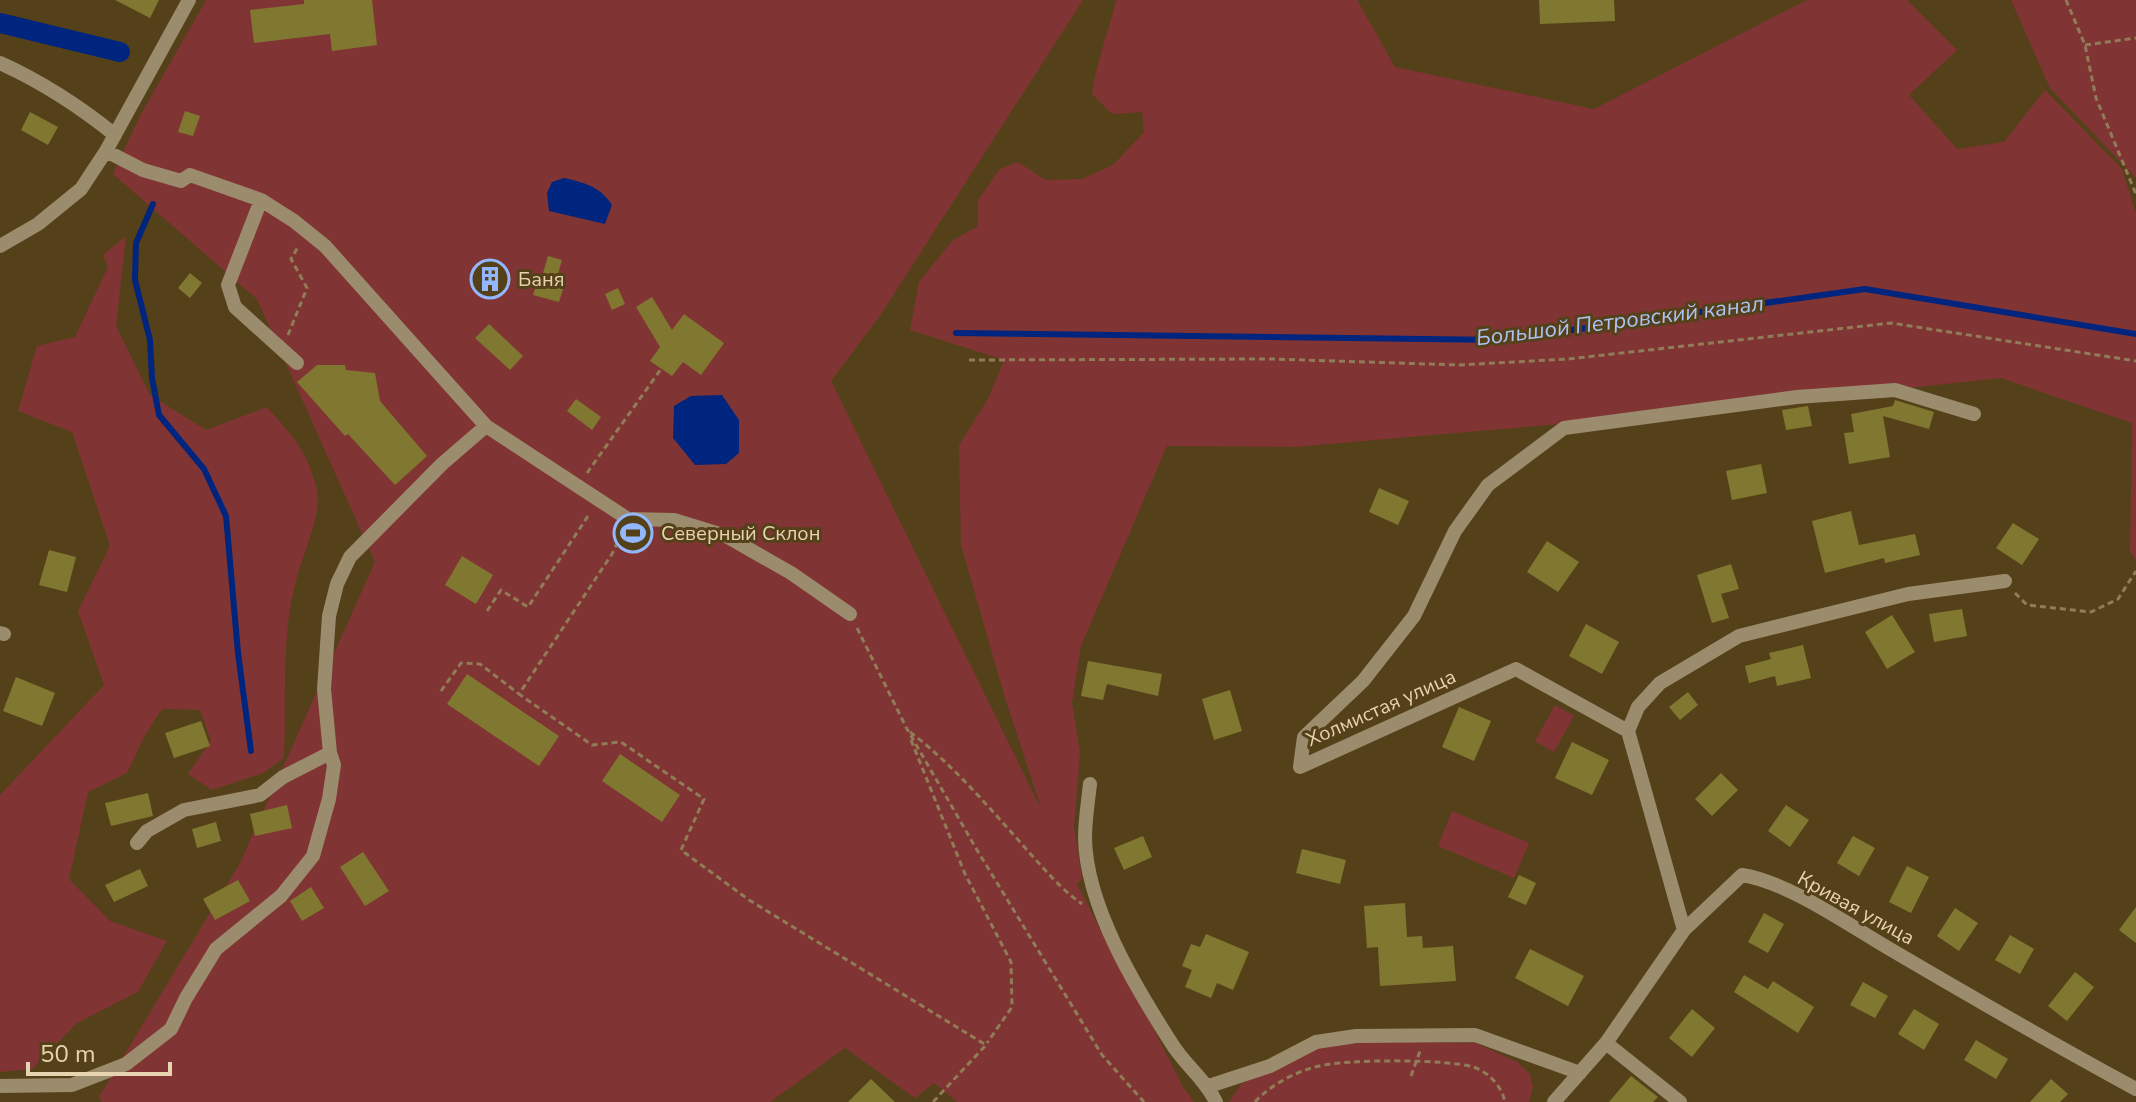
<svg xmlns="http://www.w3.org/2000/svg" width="2136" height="1102" font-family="'Nunito Sans',sans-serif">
  <rect width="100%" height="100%" fill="#554119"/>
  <path fill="#813434" d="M206,0H1083L881,314L831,381L1042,811L1006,701L961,545L959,445L988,399L1004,360L910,330L919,282L952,241L978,226V200L1000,169L1018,162L1045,180L1082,179L1113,165L1144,132L1142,112L1112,114L1092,94C1096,62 1109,32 1116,0H1357L1395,67L1594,109L1807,0H1907L1957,50L1909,95L1957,149L2004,142L2045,90L2122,169L2136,213V560L2130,551L2132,423L2001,378L1606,420L1294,447L1167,446L1081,646L1072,703L1080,752L1074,827L1082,879L1077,884L1104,937H1107L1183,1087L1194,1102H957L934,1083L915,1098L845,1048L770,1102H102L99,1097L240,863L375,562L257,299L113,174L140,116Z
    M2011,0H2136V178L2050,88Z
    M126,236L116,326L150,395L206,430L267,407C292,435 308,452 317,490C322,513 304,552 298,574C280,632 287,698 284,758L263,773L212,790L188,774L211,741L200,710L162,709L144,737L127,773L88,792L69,879L110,921L167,941L138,992L77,1023L32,1069L0,1072V795L104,685L78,611L110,546L72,432L18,411L37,346L75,337L108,267L103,255Z
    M1555,705L1574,716L1554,752L1535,741Z
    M1452,811L1529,843L1514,878L1438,846Z
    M1353,1041L1476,1043L1517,1062L1530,1074L1533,1087L1529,1102H1229L1241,1084L1319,1045Z"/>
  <path fill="#00257e" d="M564,178C583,182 601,187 612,205L605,224L549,211L547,193L552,182Z
    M722,395L739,420V453L726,464L695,465L673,438L674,406L691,396Z"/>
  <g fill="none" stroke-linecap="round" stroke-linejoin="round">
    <path stroke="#00257e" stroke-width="6" d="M153,204L136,243L135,280L150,340L152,378L159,415L204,469L226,516L238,653L251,751
      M956,333L1500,340L1865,289L2136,334"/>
    <path stroke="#00257e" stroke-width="20" d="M0,23L120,52"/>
  </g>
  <path fill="#807830" d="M115,0H159L150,18Z
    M304,0H372L377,45L332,51L330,34L254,43L250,10L304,4Z
    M1539,0H1614L1615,21L1540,24Z
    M185,111L200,116L193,136L178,132Z
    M30,112L58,127L48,145L21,130Z
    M548,256L562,260L555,284L564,286L559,302L533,295L538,279L541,280Z
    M493,261L508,281L487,296L472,276Z
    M190,273L202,283L190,298L178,288Z
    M618,288L625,304L612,310L605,294Z
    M652,297L672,330L684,314L724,343L701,375L683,362L672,376L650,361L660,347L636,307Z
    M489,324L523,356L510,370L475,338Z
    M317,365H345L346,370L375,373L380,401L427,456L395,485L348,434L345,436L297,382Z
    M576,399L601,417L592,430L567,411Z
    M1895,400L1934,412L1929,429L1883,416L1890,457L1849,464L1844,433L1854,432L1851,414L1893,406Z
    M1808,406L1812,426L1786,430L1782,410Z
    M1761,464L1767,493L1732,500L1726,471Z
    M1379,488L1409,501L1398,525L1369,512Z
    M1851,511L1859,545L1915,534L1920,555L1885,563L1884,558L1825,573L1812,521Z
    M2013,523L2039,539L2022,565L1996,548Z
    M1547,541L1579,562L1558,592L1527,572Z
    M49,550L76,557L67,592L39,585Z
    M462,556L493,575L476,604L445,585Z
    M1731,564L1739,589L1721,594L1729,618L1712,623L1697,575Z
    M1962,609L1967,636L1934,642L1929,614Z
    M1892,615L1915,652L1887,669L1865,632Z
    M1586,624L1619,642L1602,674L1569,656Z
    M1803,645L1811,678L1777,686L1775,676L1749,683L1745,666L1771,659L1769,653Z
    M1088,661L1162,674L1158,696L1107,684L1103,700L1081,696Z
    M467,674L559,736L539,766L447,704Z
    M16,677L55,693L42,726L3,711Z
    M1230,690L1242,731L1214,740L1202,699Z
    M1688,692L1698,705L1680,720L1669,707Z
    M1459,707L1491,721L1474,761L1442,747Z
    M201,721L210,746L174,758L165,733Z
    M1572,742L1609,760L1592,795L1555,778Z
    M620,754L680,795L662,822L602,781Z
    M1721,773L1738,790L1712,816L1695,799Z
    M148,793L153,816L111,826L105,803Z
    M287,805L292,828L255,836L250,814Z
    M1786,805L1809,820L1790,847L1768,831Z
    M216,822L221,841L197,848L192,829Z
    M1143,836L1152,857L1124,870L1114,848Z
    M1853,836L1875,848L1859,876L1837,863Z
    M1302,849L1346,860L1340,884L1296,873Z
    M363,852L389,891L365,906L340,867Z
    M1907,866L1929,877L1911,913L1889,902Z
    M140,869L148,886L114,902L105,885Z
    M1519,875L1536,883L1526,905L1508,897Z
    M238,880L250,901L215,920L203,899Z
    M311,887L324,908L302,921L290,901Z
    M1405,903L1407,937L1422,936L1423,948L1453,946L1456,981L1380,986L1378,947L1367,948L1364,906Z
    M2136,907V943L2119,930Z
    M1955,908L1978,923L1959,951L1937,936Z
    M1764,913L1784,924L1768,953L1748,942Z
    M1206,934L1249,952L1233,990L1217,983L1211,998L1185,987L1192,970L1182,966L1191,944L1200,947Z
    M2010,935L2034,949L2020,974L1995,960Z
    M1530,949L1584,976L1568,1006L1515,978Z
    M2075,972L2094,987L2067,1021L2048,1006Z
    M1744,975L1768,989L1773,981L1814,1007L1798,1033L1734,992Z
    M1863,982L1888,996L1875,1018L1850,1005Z
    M1692,1009L1715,1028L1692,1057L1669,1038Z
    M1914,1009L1939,1024L1924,1050L1898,1034Z
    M1976,1040L2008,1059L1996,1079L1964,1060Z
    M1631,1076L1658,1097L1653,1102H1609Z
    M871,1079L895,1102H848Z
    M2051,1079L2068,1094L2060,1102H2030Z"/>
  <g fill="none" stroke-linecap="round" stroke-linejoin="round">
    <path stroke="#907c56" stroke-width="3" stroke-dasharray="6 4" stroke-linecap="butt" d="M2066,0L2085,45L2096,98L2136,194
      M2085,45L2136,38
      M288,335L307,288L291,259L299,245
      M969,360L1272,359L1459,365L1568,359L1891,323L2136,361
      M587,473L661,369
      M622,533L612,554L519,694L592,745L621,742L704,799L681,850L749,900L986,1045L933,1102
      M2015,593L2027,605L2091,612L2118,599L2136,571
      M487,611L501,590L528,607L590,513
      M857,628L907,729L977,850L1102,1055L1144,1102
      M441,691L461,663L480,664L519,694
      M910,732C951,763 986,804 1020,842C1040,864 1058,887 1082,904
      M911,740L965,874L1011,962L1012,1007L987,1043
      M1411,1076L1420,1051
      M1255,1102C1270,1085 1297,1071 1319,1066C1347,1059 1447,1059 1473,1067C1489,1072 1502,1087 1505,1102"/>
    <path stroke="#9c8c6e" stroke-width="14" d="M0,63C42,82 79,106 115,135
      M106,151L143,170L181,181L190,175L261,200L294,221L325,246L486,426L628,519L674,520L726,536L791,573L850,614
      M261,200L228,285L235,307L297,363
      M0,246L38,224L81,189L106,151L189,0
      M0,633L4,634
      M1628,731L1638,707L1660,683L1739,636L1908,594L2005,581
      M1090,784C1088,802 1085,820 1085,838C1086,906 1136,988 1172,1044C1185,1065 1205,1079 1216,1102
      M137,843L147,831L184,810L260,795L283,777L330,753
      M1684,930L1628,731L1516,669L1300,767L1304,737L1363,681L1414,616L1455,531L1488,485L1564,428L1797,397L1895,390L1974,414
      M1606,1043L1680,1102
      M0,1086L72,1085L126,1064L171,1029L186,998L216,949L281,896L313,856L329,799L334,765L330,753L324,689L329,616L337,584L350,557L442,464L486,426
      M1209,1086L1270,1066L1316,1042L1356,1036L1475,1035L1580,1073
      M1554,1102L1606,1043L1684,930L1742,875C1789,882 1853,928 1895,952C1975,999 2055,1045 2136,1089"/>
  </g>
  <defs>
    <g id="building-ring" transform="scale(2)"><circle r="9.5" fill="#554119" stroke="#93b7fd" stroke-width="1.5"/><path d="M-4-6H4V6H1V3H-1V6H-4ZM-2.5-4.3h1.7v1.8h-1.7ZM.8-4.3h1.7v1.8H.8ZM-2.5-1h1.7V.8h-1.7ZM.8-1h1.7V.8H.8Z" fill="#93b7fd"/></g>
    <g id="stadium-ring" transform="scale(2)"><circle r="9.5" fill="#554119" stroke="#93b7fd" stroke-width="1.5"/><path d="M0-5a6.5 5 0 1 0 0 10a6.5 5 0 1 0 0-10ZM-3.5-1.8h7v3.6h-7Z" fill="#93b7fd"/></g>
  </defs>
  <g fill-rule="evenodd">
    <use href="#building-ring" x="490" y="279"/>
    <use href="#stadium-ring" x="633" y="533"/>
  </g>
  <g text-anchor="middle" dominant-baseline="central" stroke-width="6" stroke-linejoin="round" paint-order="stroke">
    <g font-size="20" fill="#e6d3af" stroke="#554119" text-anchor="start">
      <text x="518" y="279">Баня</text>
      <text x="661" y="533">Северный Склон</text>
    </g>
    <g font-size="20" fill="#e6d3af" stroke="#554119">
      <text transform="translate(1381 708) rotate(-24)">Холмистая улица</text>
      <text transform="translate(1856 908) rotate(29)">Кривая улица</text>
    </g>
    <g font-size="22" font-style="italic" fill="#aac3f4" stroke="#554119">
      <text transform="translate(1620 321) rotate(-7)">Большой Петровский канал</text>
    </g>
  </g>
  <path d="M28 1062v12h142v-12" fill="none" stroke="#e6d3af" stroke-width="4"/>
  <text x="40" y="1062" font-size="24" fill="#e6d3af" stroke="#554119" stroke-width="6" paint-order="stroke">50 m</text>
</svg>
